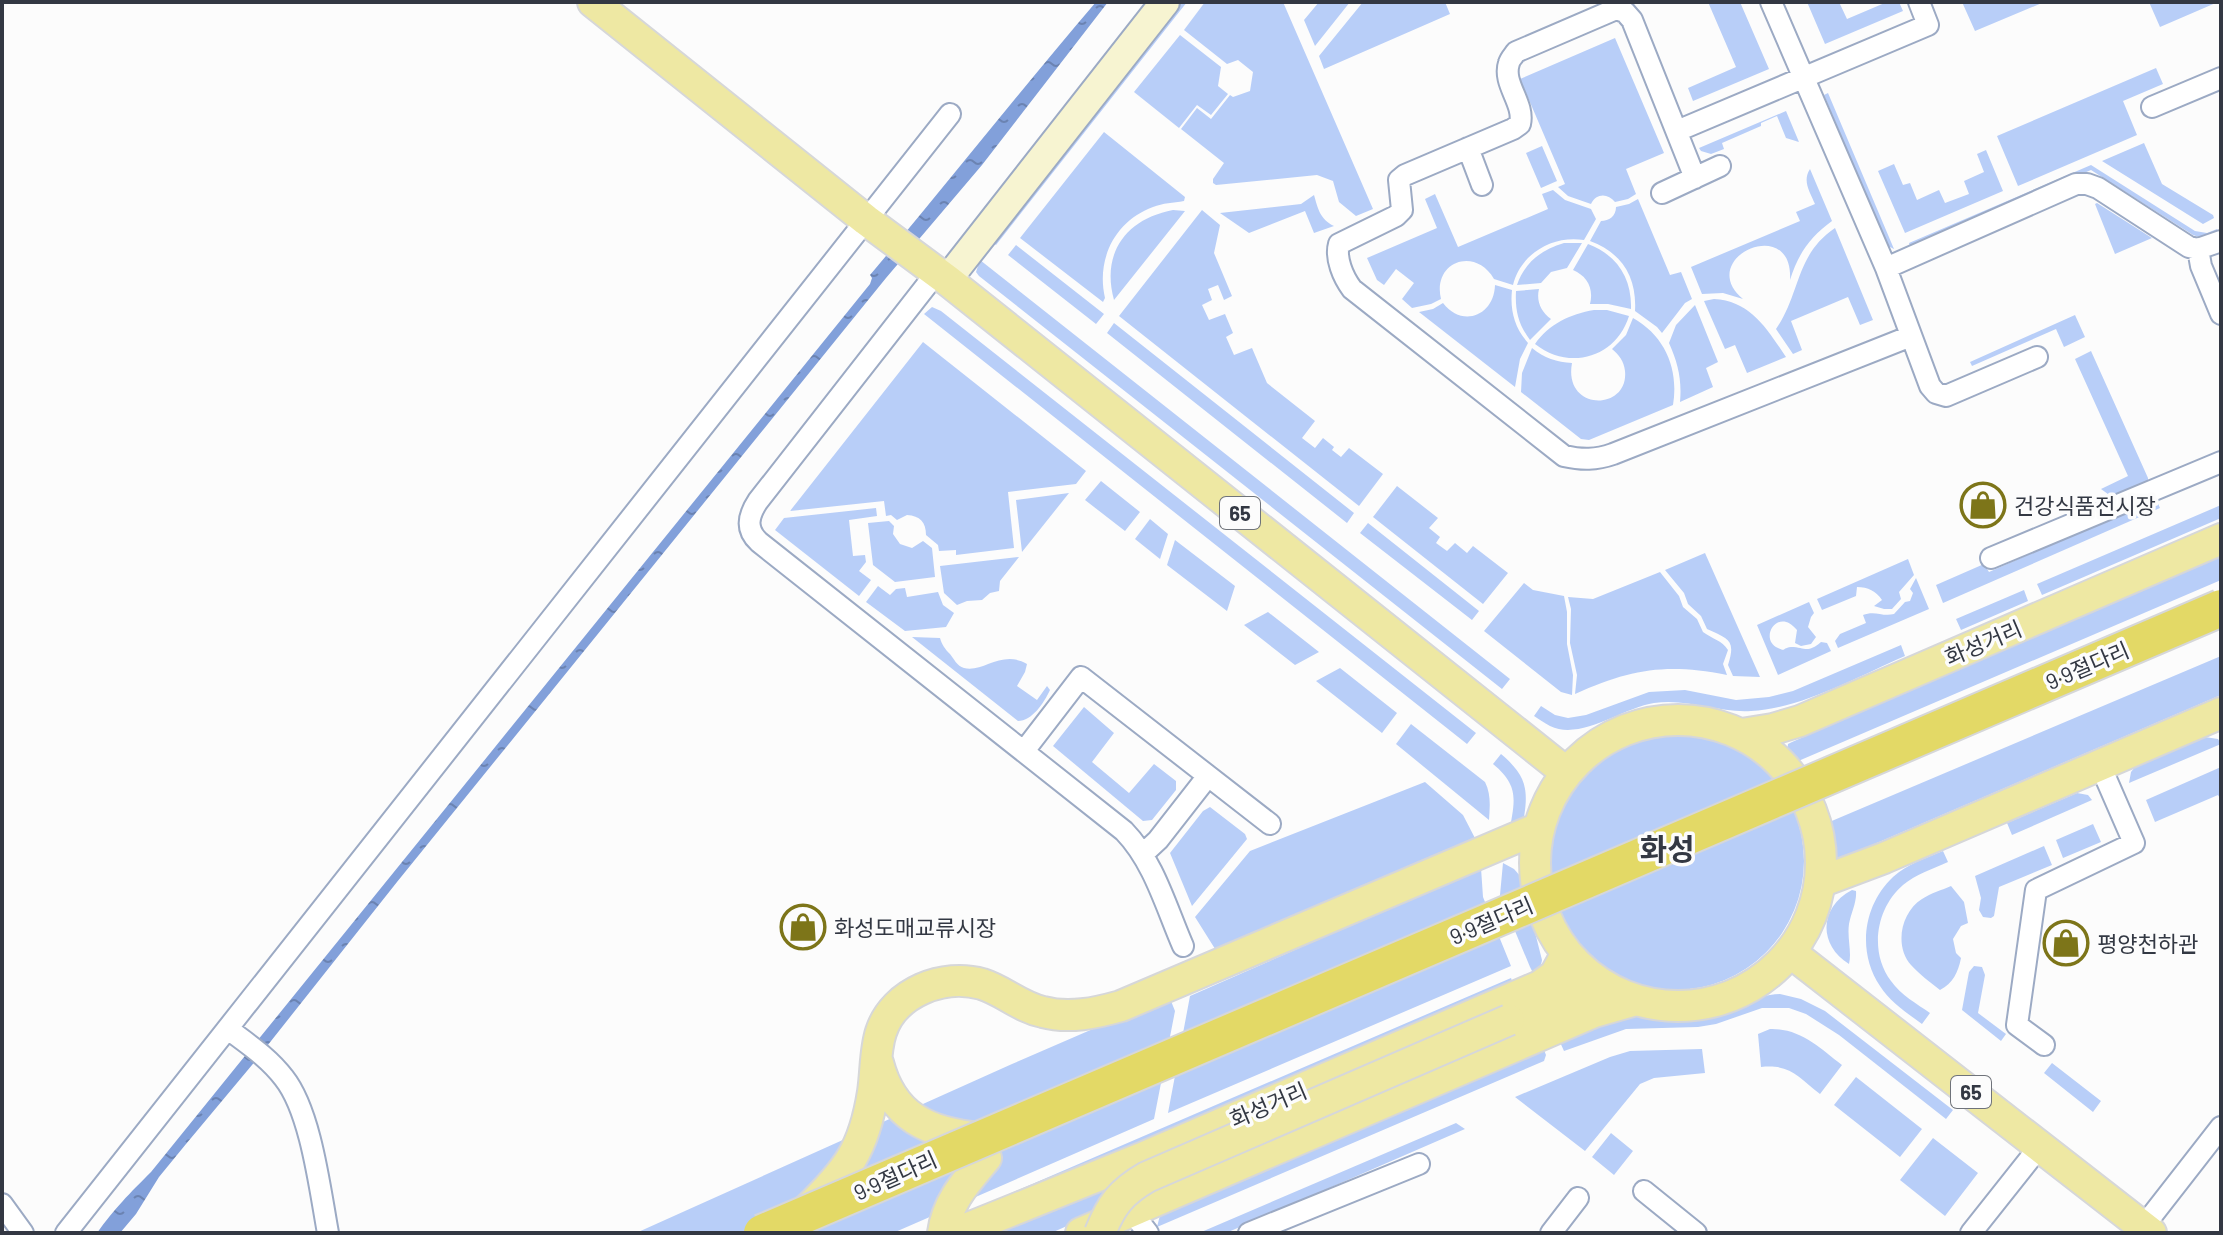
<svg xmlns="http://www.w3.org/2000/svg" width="2223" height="1235" font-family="Barlow,'Noto Sans KR',sans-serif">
  <defs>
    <pattern id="water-ripples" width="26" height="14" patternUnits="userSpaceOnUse" patternTransform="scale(2)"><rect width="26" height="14" fill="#82a0da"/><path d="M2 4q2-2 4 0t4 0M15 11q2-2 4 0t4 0" fill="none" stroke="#6b83b2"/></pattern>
  </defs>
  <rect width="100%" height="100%" fill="#fcfcfc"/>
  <path fill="#b8cef8" d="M1181,2H1187L996,245L992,242Z
    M1205,2H1283L1373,209L1356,216L1339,202L1333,181L1317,175L1216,185L1213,183V179L1224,163L1181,129L1197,108L1211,119L1230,95L1233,97L1250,91L1253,72L1238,60L1227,64L1184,30Z
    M1319,2H1350L1315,46L1304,20Z
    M1363,2H1445L1450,14L1324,69L1319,56Z
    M1708,2H1740L1769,69L1693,101L1688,88L1736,67Z
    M1807,2H1839L1847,19L1887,2H1899L1903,11L1825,44Z
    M1962,2H2041L2042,3L1975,31Z
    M2149,2H2218L2160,27Z
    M1180,35L1221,67L1218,86L1228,94L1211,115L1197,105L1179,128L1134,92Z
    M1615,38L1664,153L1626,169L1636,194L1628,199L1615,202C1608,193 1596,193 1591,204L1568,196L1558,187L1565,184L1520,79Z
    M2156,68L2163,84L2123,101L2137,135L2018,186L1997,136Z
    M1828,93L1894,249L1888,246L1824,95Z
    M1786,111L1799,142L1786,138L1777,116L1761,123V126L1722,143L1724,149L1711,154L1701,151L1699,148Z
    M1104,132L1185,197L1184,201C1173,203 1163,203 1153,207C1115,221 1096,259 1105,298L1103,302L1020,238Z
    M2144,143L2162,184L2213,215L2214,218L2203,224L2102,161Z
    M1542,146L1557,181L1541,188L1526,153Z
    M1986,150L2003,191L1905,233L1878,171L1894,164L1903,185L1910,183L1917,200L1939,190L1945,203L1969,194L1964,181L1984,172L1977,154Z
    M2091,165L2195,231L2207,233L2217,229L2219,233L2202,238L2193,235L2091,170L1910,247L1909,243Z
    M1810,169L1832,221C1810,237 1798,254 1790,280C1794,213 1694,258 1743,299L1723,293L1702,294L1691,267L1800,221L1796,212L1815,204C1810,192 1802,181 1810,169Z
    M1553,190L1565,200L1591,209L1596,219L1584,240C1553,235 1521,253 1513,285L1494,279C1475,246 1432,262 1441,299L1431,304L1412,308L1402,299L1414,283L1396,269L1384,285L1377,280L1367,258L1437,228L1425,199L1435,194L1458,247L1548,209L1542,194Z
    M1314,195C1318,209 1320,219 1334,226L1314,233L1305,211L1249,233L1220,213L1301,204Z
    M1638,199L1670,275L1681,272L1692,299L1685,303L1662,333L1657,327L1635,311C1637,277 1622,253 1590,241L1601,221C1609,221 1616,216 1616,207L1629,204Z
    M2097,203L2152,238L2115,254L2095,204Z
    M1173,210L1185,211L1114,300C1101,253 1126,219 1173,210Z
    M1202,210L1220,225L1214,253L1232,296L1224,300L1218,285L1208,289L1212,300L1202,305L1209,320L1225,314L1233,333L1226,337L1234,355L1252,348L1267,383L1315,421L1302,438L1315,448L1323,438L1334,447L1332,450L1341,457L1349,448L1383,474L1359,506L1119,316Z
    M1835,228L1873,320L1860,325L1848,297L1791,321L1802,350L1793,354L1776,329C1801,293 1795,255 1835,228Z
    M1564,243H1582L1567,268L1551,272L1541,283L1517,285C1525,262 1541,250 1564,243Z
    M1588,244C1617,255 1632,278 1631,309L1608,304H1590C1594,288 1587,276 1573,270Z
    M1016,245L1104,314L1096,324L1008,255Z
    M980,260L1510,679L1502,689L979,276L976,272Z
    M1495,285L1512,290C1510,310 1514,327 1528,343L1520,359L1515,387L1419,312L1433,309L1443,303C1462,328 1494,316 1495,285Z
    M1539,289C1536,301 1541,312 1551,319L1530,340C1518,324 1515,310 1516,291Z
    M1714,299C1751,301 1767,329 1786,357L1747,373L1735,345L1725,349L1704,301Z
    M1695,305L1718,362L1706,368L1713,387L1680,402C1682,380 1678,363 1669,343L1676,325Z
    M932,307L941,311L1476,733L1467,744L924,314Z
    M1594,310H1607L1629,316C1616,358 1569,371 1535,344C1549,324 1570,314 1594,310Z
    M2075,315L2085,337L2064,347L2056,329L1972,366L1970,362Z
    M1633,318C1665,336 1679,369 1673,405L1589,440L1581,439L1521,392L1522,373L1532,348C1544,358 1557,362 1572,363C1563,412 1629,411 1625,371C1624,361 1619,355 1612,349L1626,335Z
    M1114,323L1354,513L1347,523L1107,333Z
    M923,342L1086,471L1076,484L1008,492L1014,548L956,555V550L939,551L938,545L926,535C926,522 920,516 907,515L897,520L891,515L886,516L884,501L790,511Z
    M2091,351L2148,478V483L2112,497L2101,489L2128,476L2075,359Z
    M1101,481L1140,512L1125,531L1085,500Z
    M1397,486L1438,518L1429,528L1440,537L1436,543L1447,551L1455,543L1467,553L1473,546L1508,573L1483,604L1373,517Z
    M1069,493L1022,552L1016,500Z
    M2156,499L2160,508L1943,603L1936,585L1984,564L1989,572Z
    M2221,505V518L2042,595L2037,584Z
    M876,508L877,516L849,520L853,556L865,555L866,562L859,571L871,580L859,596L775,530L784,518Z
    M1150,519L1168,534L1160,559L1135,539Z
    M889,521L894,526L893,534L900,544L912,548L923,541L932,548L935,577L895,582L873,565L868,523Z
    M1368,523L1479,611L1472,620L1360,533Z
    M1175,540L1235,586L1227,611L1167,565Z
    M1705,553L1760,677L1733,676L1728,665C1736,640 1729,639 1707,629L1701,616L1688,604L1684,593L1665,570Z
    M2221,556V580L1796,762L1787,751L1788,744L1792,742Z
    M1019,557L1000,581L999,591L990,593L982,600L967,601L957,605L944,593L940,566Z
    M1908,559L1914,575L1899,592L1901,599L1892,609H1884L1874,606L1882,600C1876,591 1868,587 1857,587L1856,596L1822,610L1817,599Z
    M1660,572L1679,596L1683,607L1697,619L1703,632C1712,639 1722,640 1728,650L1723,664L1727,675C1666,663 1631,669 1575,694L1577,675L1570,643L1571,609L1568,597L1593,599Z
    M1916,578L1929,609L1838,648L1835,641L1840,634L1866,623L1863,615C1875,610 1882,617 1894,614L1905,602L1910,601L1913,593L1910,589Z
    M1524,583L1533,590L1564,596L1567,612V644L1573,675L1572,695L1561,692L1484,631Z
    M878,586L890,595L896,589L905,588L907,597L938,592L943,605L954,613L946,627L905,631L866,602Z
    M2024,590L2028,601L1961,630L1956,619Z
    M1809,602L1814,613L1811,617L1808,627L1816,637L1811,644L1801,646L1795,643L1797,630C1778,606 1758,639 1778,648C1786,652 1782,648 1791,647C1805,647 1807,654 1821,642L1827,643L1831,651L1778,675L1757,625Z
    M1268,612L1319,652L1295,665L1244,625Z
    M912,637L940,638C942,645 945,649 950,654C954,659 957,666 964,668C983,673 1002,649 1027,664L1025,672L1017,686L1037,700L1047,686L1050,690C1044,703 1032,721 1018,721Z
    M1901,645L1905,656C1857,677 1803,708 1751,711C1718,713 1688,698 1654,703C1622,708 1581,741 1550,726C1544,723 1539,719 1534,716L1541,706L1555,715L1568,718L1586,715L1649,692L1685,690L1736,700L1769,697L1793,691Z
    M2221,656V695L1842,858H1832L1827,823Z
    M1340,668L1397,713L1382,733L1316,681Z
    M1084,707L1114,733L1092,762L1129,793L1154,764L1176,781V790L1152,820L1143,821L1053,746Z
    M1411,724L1485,782C1491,794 1490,806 1489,820L1396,744Z
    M1546 861a129 129 0 1 1 258 0a129 129 0 1 1-258 0Z
    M2205,737L2218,739L2221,744L2129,783L2131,772L2135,767Z
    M1501,754C1527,776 1529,790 1523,823L1509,834C1514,802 1521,787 1493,764Z
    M2221,767V800L2218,795L2155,822L2146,800Z
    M1425,782L1463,815L1477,842L1217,952L1195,917L1250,851Z
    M2077,793L2088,795L2092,800L2012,835L2007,823Z
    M1210,807L1245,834L1247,839L1192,906L1170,853L1203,811Z
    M2093,824L2101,842L2063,858L2056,840Z
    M2044,846L2052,865L1999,887L1994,916L1991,918L1983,917L1979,910L1981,898L1975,876Z
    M1943,851L1948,862C1933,869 1916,874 1903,885C1876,908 1869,952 1891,981C1901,995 1917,1004 1930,1013L1922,1024C1907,1013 1890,1002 1880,986C1857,952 1863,905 1893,877C1907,864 1926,858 1943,851Z
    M1503,863L1514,869L1521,877L1542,960C1541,966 1539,971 1532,971L1530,967L1500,895Z
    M1481,868L1483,897L1511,966L1168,1113L1190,996Z
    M1951,886L1964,902L1968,923L1961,926L1953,939L1956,953L1961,958C1958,973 1953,983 1940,990C1930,982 1919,974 1911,965C1894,946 1901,912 1922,899C1931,893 1942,890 1951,886Z
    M1852,890L1856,891C1857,902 1851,913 1849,924C1847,938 1852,952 1849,964C1818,945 1819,907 1852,890Z
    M1974,966L1982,967L1985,975L1978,1013L2006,1034L2001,1041L1962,1010L1969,972Z
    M1511,978L1512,981L1004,1201L1002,1197Z
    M1780,994L1801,999L1825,1011L1953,1110L1946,1119L1839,1035L1806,1014L1789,1008H1762L1716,1024L1698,1027L1626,1029L1564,1051L1559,1040C1582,1031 1609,1018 1635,1016C1657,1014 1680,1018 1703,1014C1729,1010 1753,995 1780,994Z
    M1169,996L1175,1011L1154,1119L893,1233H636L1012,1064Z
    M1770,1029C1800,1028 1820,1048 1842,1065L1820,1094C1798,1077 1791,1064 1761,1067L1758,1034Z
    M1539,1049L1544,1050L1546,1055L1544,1061L1157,1227L1160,1215Z
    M1702,1049L1705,1073L1654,1078L1640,1084L1585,1151L1515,1097L1610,1057L1630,1051Z
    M2052,1063L2101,1101L2093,1112L2044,1073Z
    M1856,1077L1922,1129L1900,1157L1834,1105Z
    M1456,1123L1465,1129L1226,1233H1199Z
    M1611,1133L1633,1151L1614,1175L1592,1157Z
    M1933,1138L1978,1173L1945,1216L1900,1180Z
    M1162,1161L1170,1181L1051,1233H987Z"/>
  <path fill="url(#water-ripples)" d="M1096,2H1108L982,165L886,278L397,882L252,1065L186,1144L159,1177L136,1214L120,1233H97C115,1208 129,1194 151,1172L870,284L872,278L870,275C946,185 1019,92 1096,2Z"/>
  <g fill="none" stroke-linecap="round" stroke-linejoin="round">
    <g stroke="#9caac4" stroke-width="24">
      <path id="street" d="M1771,2L1886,268L1930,386L1936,393L1946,396L2037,357
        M2152,107L2221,78
        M1677,131L1928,25L1919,2
        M1468,148L1482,185
        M1695,178L1632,20L1625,12L1616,9L1516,52C1514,55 1510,59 1509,63C1502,84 1525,103 1520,124L1513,129L1405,175L1399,180L1402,210L1396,216L1339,244C1335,258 1343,277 1352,289L1564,456C1582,460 1596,460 1613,454L1911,336
        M1662,193L1720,166
        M2198,249L2201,266L2221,314
        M1886,268L2076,184H2087L2098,188L2189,247L2198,249L2221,241
        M937,272L758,501C748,516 745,529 759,542L1124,831C1154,862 1166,907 1183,946
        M1991,558L2221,462
        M1024,751L1081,677L1270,824
        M1143,854L1158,840L1208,776
        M228,1029C248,1044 269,1058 284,1078C311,1112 320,1190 328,1233
        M2044,1045L2017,1025L2036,890L2134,843L2100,765
        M1644,1191L1696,1233
        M2,1204L23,1233
        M1131,1211L1148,1233
        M2143,1227L2221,1127
        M66,1233L950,114
        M1249,1233L1419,1164
        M1551,1233L1578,1198
        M1971,1233L2040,1146"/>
    </g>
    <g stroke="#9caac4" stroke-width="32">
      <path id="secondary" d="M947,280L1165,2"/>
    </g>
    <g stroke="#d6d7d9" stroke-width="34">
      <path id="primary" d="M593,2L866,220L947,280L1567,773
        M1535 863a143 143 0 1 1 286 0a143 143 0 1 1-286 0Z
        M1742,734L1773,729L1800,721L2221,539
        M1820,882L1884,858L2221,713
        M1790,952L2151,1233
        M1522,1015L1597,982
        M878,1063C892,1117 928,1133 980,1138
        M806,1211C847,1171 864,1150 873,1092C876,1072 875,1050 881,1032C894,992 944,973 982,984C1004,991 1020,1007 1043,1012C1069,1019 1096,1013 1121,1006L1539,828
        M943,1233C947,1202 966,1182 986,1158
        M956,1233L1142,1158L1540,986L1555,975L1566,955
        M1081,1233L1594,1012L1636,1000"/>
    </g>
    <use href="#street" stroke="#fff" stroke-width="20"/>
    <use href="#secondary" stroke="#f7f4d1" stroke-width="28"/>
    <use href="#primary" stroke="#eee8a3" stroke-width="30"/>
    <g stroke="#d6d7d9" stroke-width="34" stroke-linecap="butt">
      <path id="primary-bridge" d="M1100,1233C1111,1205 1121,1192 1147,1177L1509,1020"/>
    </g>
    <g stroke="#d6d7d9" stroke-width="40" stroke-linecap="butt">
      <path id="highway-bridge" d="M762,1233L2221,608"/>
    </g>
    <use href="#primary-bridge" stroke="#eee8a3" stroke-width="30"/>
    <use href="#highway-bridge" stroke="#e3d966" stroke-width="36"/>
  </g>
  <defs>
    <g id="shop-ring" transform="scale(2.3)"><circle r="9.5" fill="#fcfcfc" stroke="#7d7519" stroke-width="1.5"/><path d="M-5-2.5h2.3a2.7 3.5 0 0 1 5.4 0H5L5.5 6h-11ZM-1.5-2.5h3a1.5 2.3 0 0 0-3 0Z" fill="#7d7519"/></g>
  </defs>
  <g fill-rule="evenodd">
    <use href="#shop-ring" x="1983" y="505"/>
    <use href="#shop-ring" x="803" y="927"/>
    <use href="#shop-ring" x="2066" y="943"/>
  </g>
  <g text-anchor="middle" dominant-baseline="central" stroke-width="7" stroke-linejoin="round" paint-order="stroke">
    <g fill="#fcfcfc" stroke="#6f737a" stroke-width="2">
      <rect x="1220" y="497" width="40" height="32" rx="6"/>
      <rect x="1951" y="1076" width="40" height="32" rx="6"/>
    </g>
    <g font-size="20" font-weight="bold" fill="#333843">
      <text x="1240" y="513">65</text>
      <text x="1971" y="1092">65</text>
    </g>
    <g font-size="22" fill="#333843" stroke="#fcfcfc" text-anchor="start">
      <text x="2014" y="505">건강식품전시장</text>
      <text x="834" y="927">화성도매교류시장</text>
      <text x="2097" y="943">평양천하관</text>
    </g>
    <g font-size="22" fill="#333843" stroke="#fcfcfc">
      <text transform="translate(1983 642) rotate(-23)">화성거리</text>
      <text transform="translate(2087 665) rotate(-23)">9·9절다리</text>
      <text transform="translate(1491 920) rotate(-23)">9·9절다리</text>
      <text transform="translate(1268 1104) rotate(-23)">화성거리</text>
      <text transform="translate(895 1175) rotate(-24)">9·9절다리</text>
    </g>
    <g font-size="30" font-weight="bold" fill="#333843" stroke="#fcfcfc">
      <text x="1667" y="848">화성</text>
    </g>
  </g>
  <rect width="2223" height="1235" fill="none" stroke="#333843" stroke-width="8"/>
</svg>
